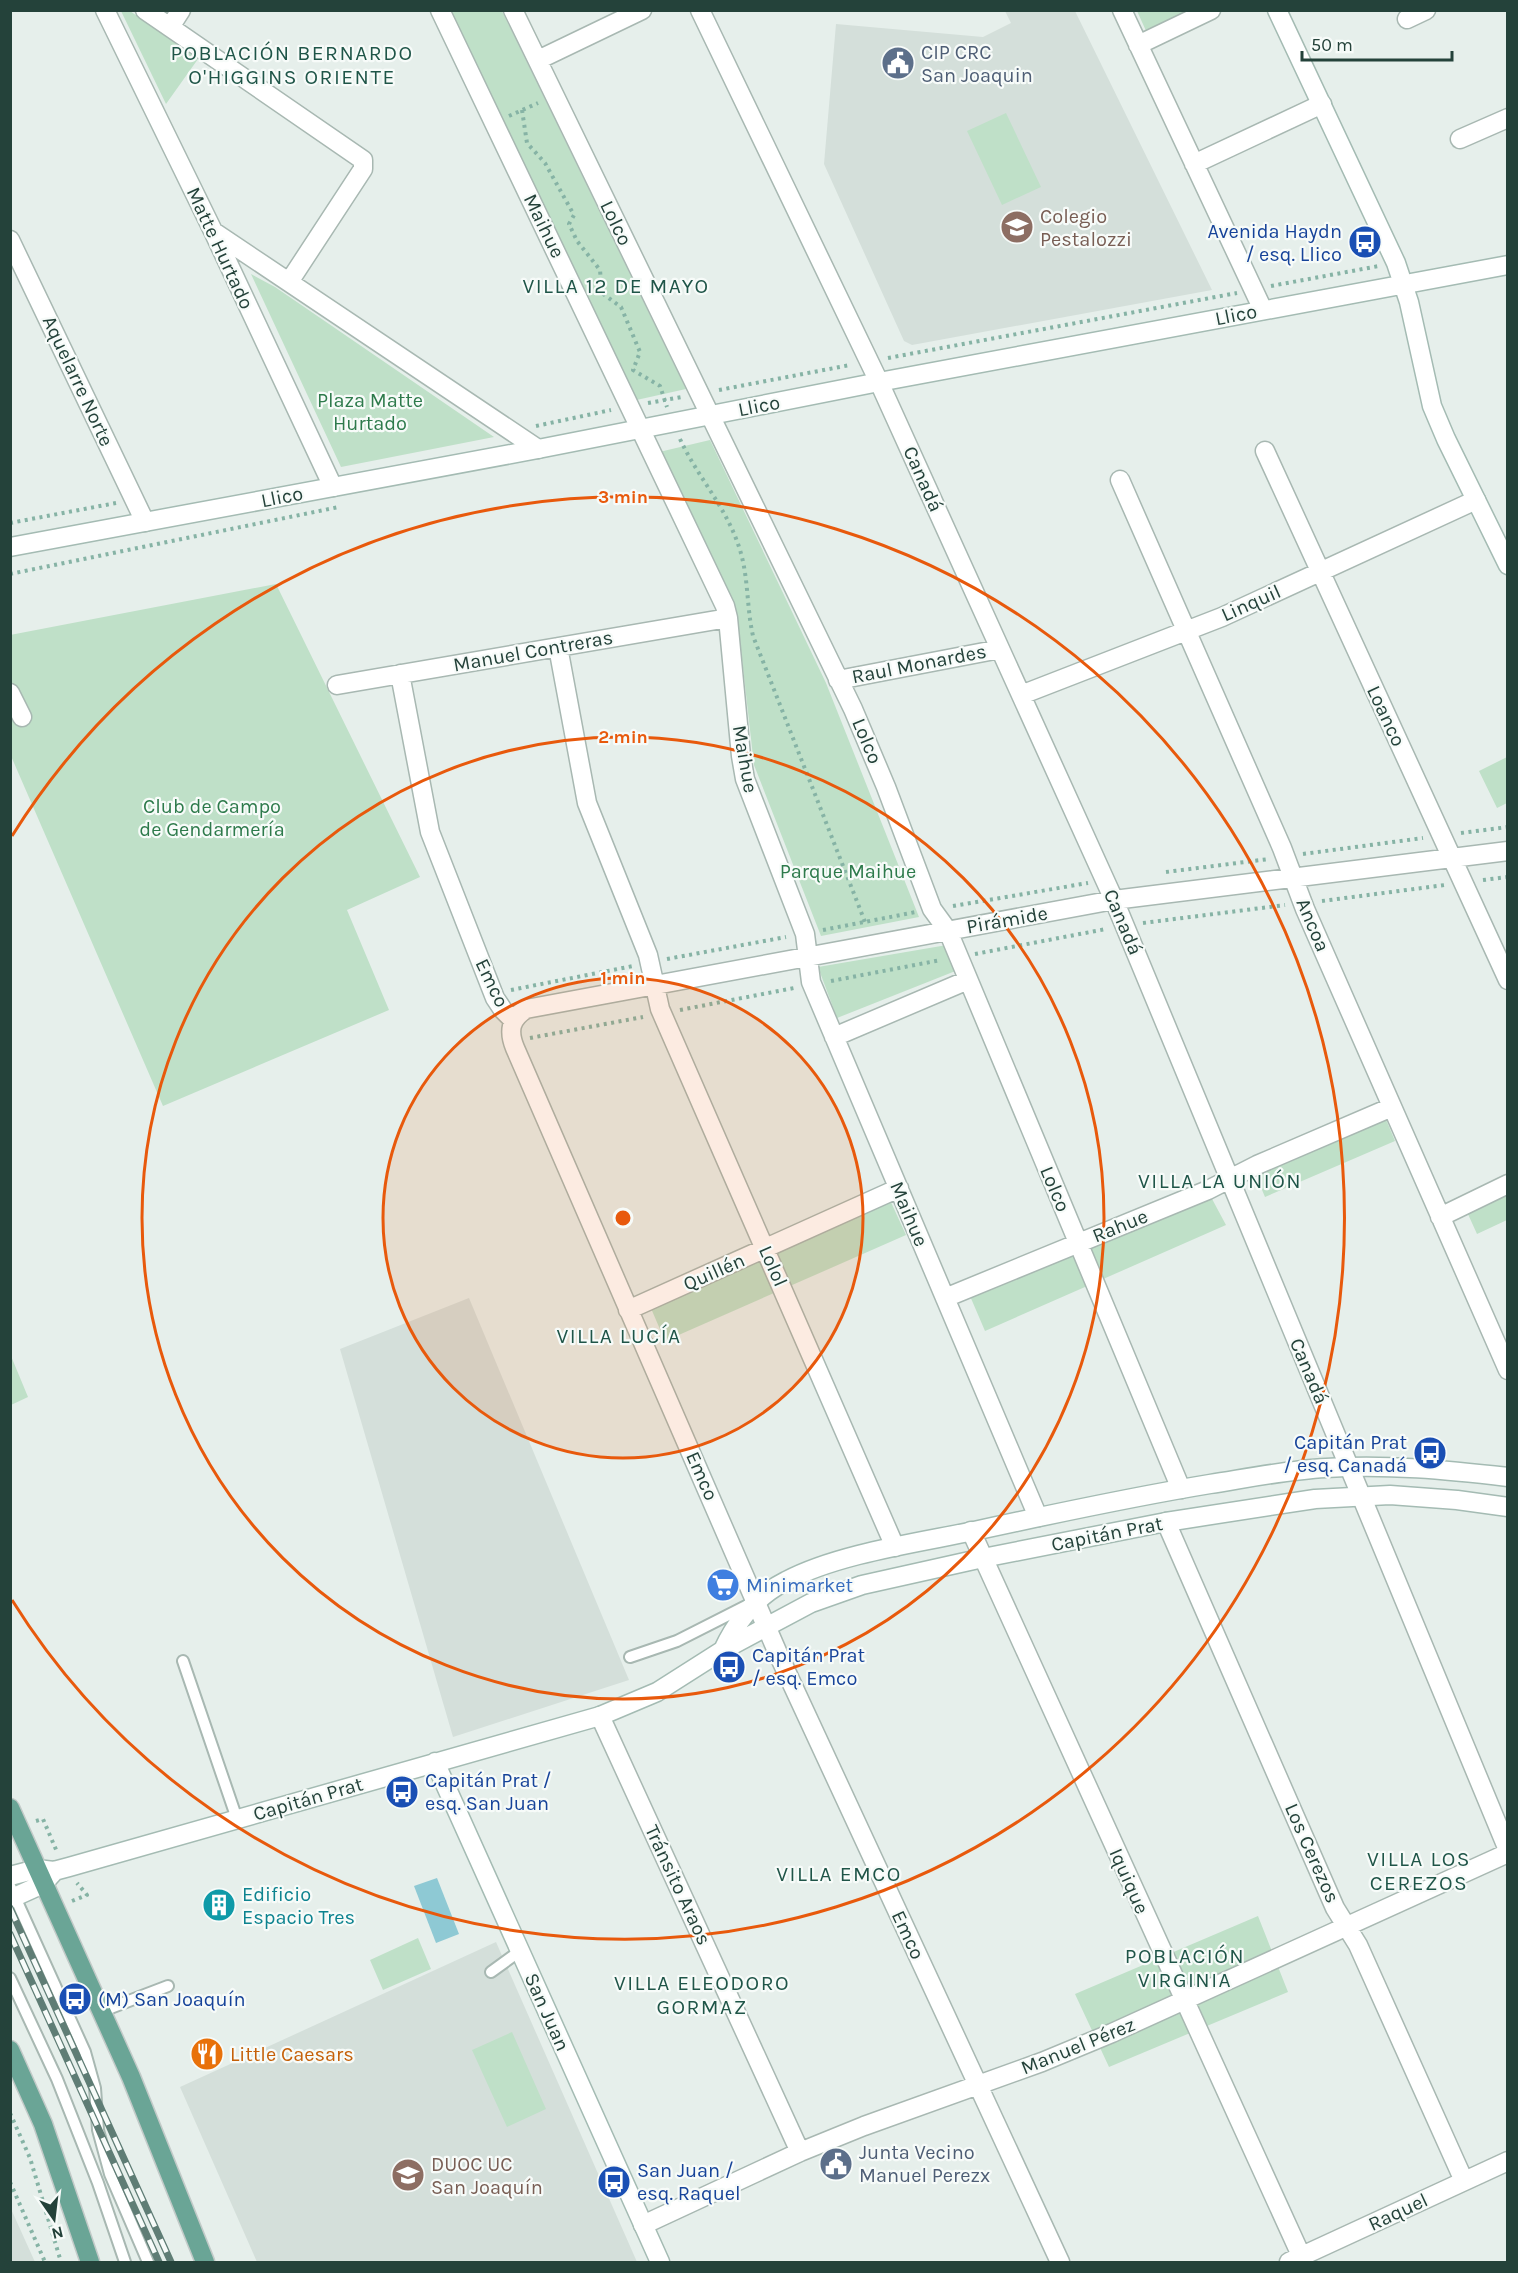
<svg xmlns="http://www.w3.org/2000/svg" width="1518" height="2273" font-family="Karla,sans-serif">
  <rect width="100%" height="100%" fill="#e6efeb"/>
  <path fill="#d4dfda" d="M1005,11H1075L1212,290L912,345L904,341L824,164L836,24L983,37L1011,23Z
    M469,1298L629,1680L453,1737L340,1349Z
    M496,1942L637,2262H257L180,2087Z
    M10,2209H11L35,2262H11Z"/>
  <path fill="#bfe0c8" d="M121,11H130L198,59L166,104Z
    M443,11H502L686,389L632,401Z
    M1137,11H1198L1147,33Z
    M1006,113L1041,187L1002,205L967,131Z
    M251,274L275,287L494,437L341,467Z
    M710,440L826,683L919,917L821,936L754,765L737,615L655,453Z
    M276,584L420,877L347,910L389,1010L163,1106L11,756L10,635Z
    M1507,757V803L1497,808L1479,771Z
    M947,945L958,970L837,1018L818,967Z
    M1385,1117L1395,1141L1265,1197L1255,1173Z
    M1507,1192V1220L1477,1234L1467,1212Z
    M1211,1197L1226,1225L985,1331L970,1296Z
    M890,1200L906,1235L665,1341L650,1306Z
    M11,1356L28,1397L11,1405H10Z
    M1258,1916L1288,1992L1109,2067L1075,1994Z
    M418,1938L431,1969L383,1990L370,1960Z
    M512,2032L546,2109L507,2127L472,2050Z"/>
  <path fill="#8ec9d4" d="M437,1878L459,1934L436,1943L414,1886Z"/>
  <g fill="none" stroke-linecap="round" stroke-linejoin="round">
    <g stroke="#a8b8b2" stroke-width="14">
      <path id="lane" d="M630,1657L677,1641L748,1605
        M183,1661L237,1819
        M10,1886L85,2052L95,2088L98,2130L110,2174L148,2262
        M491,1972L520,1951
        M10,1978L57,2079L98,2183L125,2262
        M100,2012L168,1986"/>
    </g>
    <g stroke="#a8b8b2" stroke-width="21">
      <path id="street" d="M105,10L213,231L333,487
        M145,10L363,160V169L289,282
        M440,10L725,606L728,618L741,756L745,779L805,934L811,982L1038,1517
        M513,10L853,709L886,787L932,909L948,931L1181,1489
        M700,10L879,382L1114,900L1508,1850
        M1122,10L1263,310
        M1407,19L1426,10
        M170,27L181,10
        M1138,45L1211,10
        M538,60L642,10
        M1460,139L1508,118
        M1194,164L1322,104
        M214,232L538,449
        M10,240L145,522
        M1265,451L1508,980
        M1120,480L1282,848L1305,909L1508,1370
        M558,647L587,803L648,955L660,1009L895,1547
        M400,674L430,832L495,998L503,1010L513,1020
        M838,680L1000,649
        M337,685L728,618
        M10,693L22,717
        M1021,695L1222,617L1476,500
        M834,1037L968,980
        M1440,1217L1508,1184
        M945,1298L1208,1190L1257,1165L1392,1107
        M628,1310L899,1188
        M1166,1522L1335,1908L1358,1945L1464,2181
        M971,1531L1304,2262
        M600,1716L800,2152
        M643,2225L800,2152L864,2126L1042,2062L1112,2033L1508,1853
        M1060,2262L780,1658L515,1048C508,1031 510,1019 526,1009L1114,900L1508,851
        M1289,2262L1508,2161"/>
    </g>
    <g stroke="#a4bbb3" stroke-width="21">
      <path id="secondary" d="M1277,10L1396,263L1409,302L1432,406L1446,439L1508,565
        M10,547L538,449L879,382L1508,265
        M723,1650C737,1620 756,1596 786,1581C837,1554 916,1543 974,1531C1052,1514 1131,1497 1210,1484C1248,1478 1287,1470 1326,1468C1387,1464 1447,1470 1508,1477
        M435,1762L660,2262
        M10,1876L37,1869L54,1871L69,1867L600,1716L657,1692L723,1650L811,1603L862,1585L983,1558L1166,1522L1315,1499L1390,1495L1457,1500L1508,1507
        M10,1899L43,1884L53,1873"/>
    </g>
    <g stroke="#c2cac8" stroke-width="21">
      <path id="primary" d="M10,1808L131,2077L205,2262
        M10,2050L43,2124L90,2262"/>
    </g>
    <path stroke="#86b3a5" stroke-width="4" stroke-dasharray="3 4.5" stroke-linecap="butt" d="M522,110L527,143L545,163L574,215L569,224L577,241L600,270L602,293L621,307L640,352L633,370L660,386L667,407
      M509,116L538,103
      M1271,286L1379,266
      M888,358L1237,293
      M719,390L850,365
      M648,403L682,397
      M536,426L611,410
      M680,439C697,476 725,506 738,544C749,574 746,605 753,636L865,922
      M10,523L116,503
      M10,574L339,507
      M1461,833L1508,827
      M1303,854L1423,838
      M1166,872L1269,859
      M1483,880L1508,877
      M1322,901L1445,885
      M953,906L1088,883
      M1143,923L1285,905
      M823,930L916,912
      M975,954L1106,929
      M667,959L786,937
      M831,981L941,960
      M511,990L633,966
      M680,1010L794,988
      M530,1038L643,1017
      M36,1821L43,1819L57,1852
      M72,1901L87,1895L77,1883
      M10,2113L30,2158L61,2262
      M10,2182L45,2262"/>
    <use href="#lane" stroke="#fff" stroke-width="10"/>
    <use href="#street" stroke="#fff" stroke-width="18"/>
    <use href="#secondary" stroke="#fff" stroke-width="18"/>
    <use href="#primary" stroke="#6aa596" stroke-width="18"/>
    <g stroke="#5f7d75" stroke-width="7">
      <path id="rail" d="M10,1908L171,2262
        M10,1934L159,2262"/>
    </g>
    <use href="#rail" stroke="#f7fbf9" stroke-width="4.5" stroke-dasharray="14" stroke-linecap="butt"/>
  </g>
  <circle cx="623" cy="1218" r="240" fill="#e8590c" fill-opacity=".12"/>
  <g fill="none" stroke="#e8590c" stroke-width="3">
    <circle cx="623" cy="1218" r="240"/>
    <circle cx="623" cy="1218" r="481"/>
    <path d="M12 836A721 721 0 1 1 12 1600"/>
  </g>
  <defs>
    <g id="civic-disc" transform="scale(1.725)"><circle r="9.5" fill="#5c6f8a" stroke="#f7fbf9"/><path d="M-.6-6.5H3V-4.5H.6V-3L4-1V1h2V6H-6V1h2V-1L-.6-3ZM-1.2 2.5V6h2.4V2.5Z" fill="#fff"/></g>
    <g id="school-disc" transform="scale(1.725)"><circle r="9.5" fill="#8d6e63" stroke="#f7fbf9"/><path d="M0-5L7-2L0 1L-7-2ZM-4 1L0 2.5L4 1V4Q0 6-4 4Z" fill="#fff"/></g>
    <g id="bus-disc" transform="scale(1.725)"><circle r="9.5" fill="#1a4fb4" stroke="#f7fbf9"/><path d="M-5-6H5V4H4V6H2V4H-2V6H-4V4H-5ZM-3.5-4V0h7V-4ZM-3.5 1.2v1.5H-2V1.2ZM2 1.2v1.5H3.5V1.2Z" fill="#fff"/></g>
    <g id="supermarket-disc" transform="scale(1.725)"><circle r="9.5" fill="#3f7fe0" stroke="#f7fbf9"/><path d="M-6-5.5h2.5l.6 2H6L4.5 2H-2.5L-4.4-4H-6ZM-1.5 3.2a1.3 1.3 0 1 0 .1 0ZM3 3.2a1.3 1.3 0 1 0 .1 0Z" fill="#fff"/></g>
    <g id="building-disc" transform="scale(1.725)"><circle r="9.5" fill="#0f9aa8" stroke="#f7fbf9"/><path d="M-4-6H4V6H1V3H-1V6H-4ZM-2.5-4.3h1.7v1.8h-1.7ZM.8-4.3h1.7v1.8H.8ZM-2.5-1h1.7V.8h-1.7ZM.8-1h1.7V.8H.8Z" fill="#fff"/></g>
    <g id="restaurant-disc" transform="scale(1.725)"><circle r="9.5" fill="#e8710a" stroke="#f7fbf9"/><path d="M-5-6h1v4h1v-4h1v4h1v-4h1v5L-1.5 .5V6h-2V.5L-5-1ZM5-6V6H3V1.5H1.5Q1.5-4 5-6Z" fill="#fff"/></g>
    <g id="university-disc" transform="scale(1.725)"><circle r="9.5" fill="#8d6e63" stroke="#f7fbf9"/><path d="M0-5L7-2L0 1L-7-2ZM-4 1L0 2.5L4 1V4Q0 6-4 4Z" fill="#fff"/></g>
  </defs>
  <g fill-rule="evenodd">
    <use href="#civic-disc" x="898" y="63"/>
    <use href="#school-disc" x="1017" y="227"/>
    <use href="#bus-disc" x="1365" y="242"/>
    <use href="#bus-disc" x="1430" y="1453"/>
    <use href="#supermarket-disc" x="723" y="1585"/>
    <use href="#bus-disc" x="729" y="1667"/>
    <use href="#bus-disc" x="402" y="1792"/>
    <use href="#building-disc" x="219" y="1905"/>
    <use href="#bus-disc" x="75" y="1999"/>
    <use href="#restaurant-disc" x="207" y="2054"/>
    <use href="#civic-disc" x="836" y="2164"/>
    <use href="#university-disc" x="408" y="2175"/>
    <use href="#bus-disc" x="614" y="2182"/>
  </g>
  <g text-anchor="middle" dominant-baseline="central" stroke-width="4.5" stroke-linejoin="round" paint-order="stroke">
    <g font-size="20" fill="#4e5e75" stroke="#f7fbf9" text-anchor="start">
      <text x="921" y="52">CIP CRC<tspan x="921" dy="23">San Joaquin</tspan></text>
      <text x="859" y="2152">Junta Vecino<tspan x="859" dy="23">Manuel Perezx</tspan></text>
    </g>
    <g font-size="20" fill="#785e54" stroke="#f7fbf9" text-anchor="start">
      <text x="1040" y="216">Colegio<tspan x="1040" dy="23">Pestalozzi</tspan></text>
      <text x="431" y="2164">DUOC UC<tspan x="431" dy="23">San Joaquín</tspan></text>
    </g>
    <g font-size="20" fill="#24423a" stroke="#f7fbf9">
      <text transform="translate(616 223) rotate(64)">Lolco</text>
      <text transform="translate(544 226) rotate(64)">Maihue</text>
      <text transform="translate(220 248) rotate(65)">Matte Hurtado</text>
      <text transform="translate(1236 315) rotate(-11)">Llico</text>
      <text transform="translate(78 381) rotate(65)">Aquelarre Norte</text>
      <text transform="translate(759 406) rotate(-11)">Llico</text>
      <text transform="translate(923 479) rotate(66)">Canadá</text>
      <text transform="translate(282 497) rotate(-11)">Llico</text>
      <text transform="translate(1251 603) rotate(-24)">Linquil</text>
      <text transform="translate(533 651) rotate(-10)">Manuel Contreras</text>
      <text transform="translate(919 664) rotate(-11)">Raul Monardes</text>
      <text transform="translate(1386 716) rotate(65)">Loanco</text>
      <text transform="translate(867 741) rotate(67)">Lolco</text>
      <text transform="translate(745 759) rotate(80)">Maihue</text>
      <text transform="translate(1007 920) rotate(-10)">Pirámide</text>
      <text transform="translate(1123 922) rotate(67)">Canadá</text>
      <text transform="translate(1313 925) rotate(67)">Ancoa</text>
      <text transform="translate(492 983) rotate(64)">Emco</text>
      <text transform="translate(1055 1189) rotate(67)">Lolco</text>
      <text transform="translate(909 1214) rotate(67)">Maihue</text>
      <text transform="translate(1120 1226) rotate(-22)">Rahue</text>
      <text transform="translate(773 1266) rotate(66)">Lolol</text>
      <text transform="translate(714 1272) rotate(-24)">Quillén</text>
      <text transform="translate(1309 1371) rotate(67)">Canadá</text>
      <text transform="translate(702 1476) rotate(66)">Emco</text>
      <text transform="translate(1107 1534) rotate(-11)">Capitán Prat</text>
      <text transform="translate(308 1799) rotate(-16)">Capitán Prat</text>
      <text transform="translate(1312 1853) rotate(66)">Los Cerezos</text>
      <text transform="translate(1129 1881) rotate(66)">Iquique</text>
      <text transform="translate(678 1885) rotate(65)">Tránsito Araos</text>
      <text transform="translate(908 1935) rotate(65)">Emco</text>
      <text transform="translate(547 2012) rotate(66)">San Juan</text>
      <text transform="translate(1078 2046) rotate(-22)">Manuel Pérez</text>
      <text transform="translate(1398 2212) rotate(-25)">Raquel</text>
    </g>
    <g font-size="20" fill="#164399" stroke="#f7fbf9" text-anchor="start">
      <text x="1342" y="231" text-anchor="end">Avenida Haydn<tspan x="1342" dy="23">/ esq. Llico</tspan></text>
      <text x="1407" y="1442" text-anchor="end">Capitán Prat<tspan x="1407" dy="23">/ esq. Canadá</tspan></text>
      <text x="752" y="1655">Capitán Prat<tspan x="752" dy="23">/ esq. Emco</tspan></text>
      <text x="425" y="1780">Capitán Prat /<tspan x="425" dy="23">esq. San Juan</tspan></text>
      <text x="98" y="1999">(M) San Joaquín</text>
      <text x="637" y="2170">San Juan /<tspan x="637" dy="23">esq. Raquel</tspan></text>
    </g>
    <g font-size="20" fill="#2d7a4b" stroke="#f7fbf9">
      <text x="370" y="400">Plaza Matte<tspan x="370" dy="23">Hurtado</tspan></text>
      <text x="212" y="806">Club de Campo<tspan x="212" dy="23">de Gendarmería</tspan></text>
      <text x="848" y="871">Parque Maihue</text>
    </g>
    <g font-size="20" fill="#366cbe" stroke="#f7fbf9" text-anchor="start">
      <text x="746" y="1585">Minimarket</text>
    </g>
    <g font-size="20" fill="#0d838f" stroke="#f7fbf9" text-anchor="start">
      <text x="242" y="1894">Edificio<tspan x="242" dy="23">Espacio Tres</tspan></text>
    </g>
    <g font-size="20" fill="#c56008" stroke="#f7fbf9" text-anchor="start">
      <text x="230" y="2054">Little Caesars</text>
    </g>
    <g font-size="21" letter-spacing="1.5" fill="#1f5548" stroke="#f7fbf9">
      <text x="292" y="53">POBLACIÓN BERNARDO<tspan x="292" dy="24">O'HIGGINS ORIENTE</tspan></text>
      <text x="616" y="286">VILLA 12 DE MAYO</text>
      <text x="1220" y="1181">VILLA LA UNIÓN</text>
      <text x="619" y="1336">VILLA LUCÍA</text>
      <text x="1419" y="1859">VILLA LOS<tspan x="1419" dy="24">CEREZOS</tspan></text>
      <text x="839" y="1874">VILLA EMCO</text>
      <text x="1185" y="1956">POBLACIÓN<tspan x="1185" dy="24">VIRGINIA</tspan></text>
      <text x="702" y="1983">VILLA ELEODORO<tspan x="702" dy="24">GORMAZ</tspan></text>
    </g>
  </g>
  <circle cx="623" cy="1218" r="9" fill="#e8590c" stroke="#f7fbf9" stroke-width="3"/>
  <g font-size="18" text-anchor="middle" font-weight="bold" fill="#e8590c" stroke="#f7fbf9" stroke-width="4.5" stroke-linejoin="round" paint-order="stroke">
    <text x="623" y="503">3 min</text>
    <text x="623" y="743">2 min</text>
    <text x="623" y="984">1 min</text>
  </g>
  <rect width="1518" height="2273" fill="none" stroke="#24423a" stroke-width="24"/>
  <g transform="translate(54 2219) rotate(166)" stroke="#f7fbf9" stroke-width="4.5" paint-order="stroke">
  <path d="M0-4.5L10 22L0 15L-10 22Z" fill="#24423a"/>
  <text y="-9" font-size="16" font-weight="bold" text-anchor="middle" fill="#24423a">N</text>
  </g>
  <path d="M1302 51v9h150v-9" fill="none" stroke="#24423a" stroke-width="3"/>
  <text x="1311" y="51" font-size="18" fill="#24423a" stroke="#f7fbf9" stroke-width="4.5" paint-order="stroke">50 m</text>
</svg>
